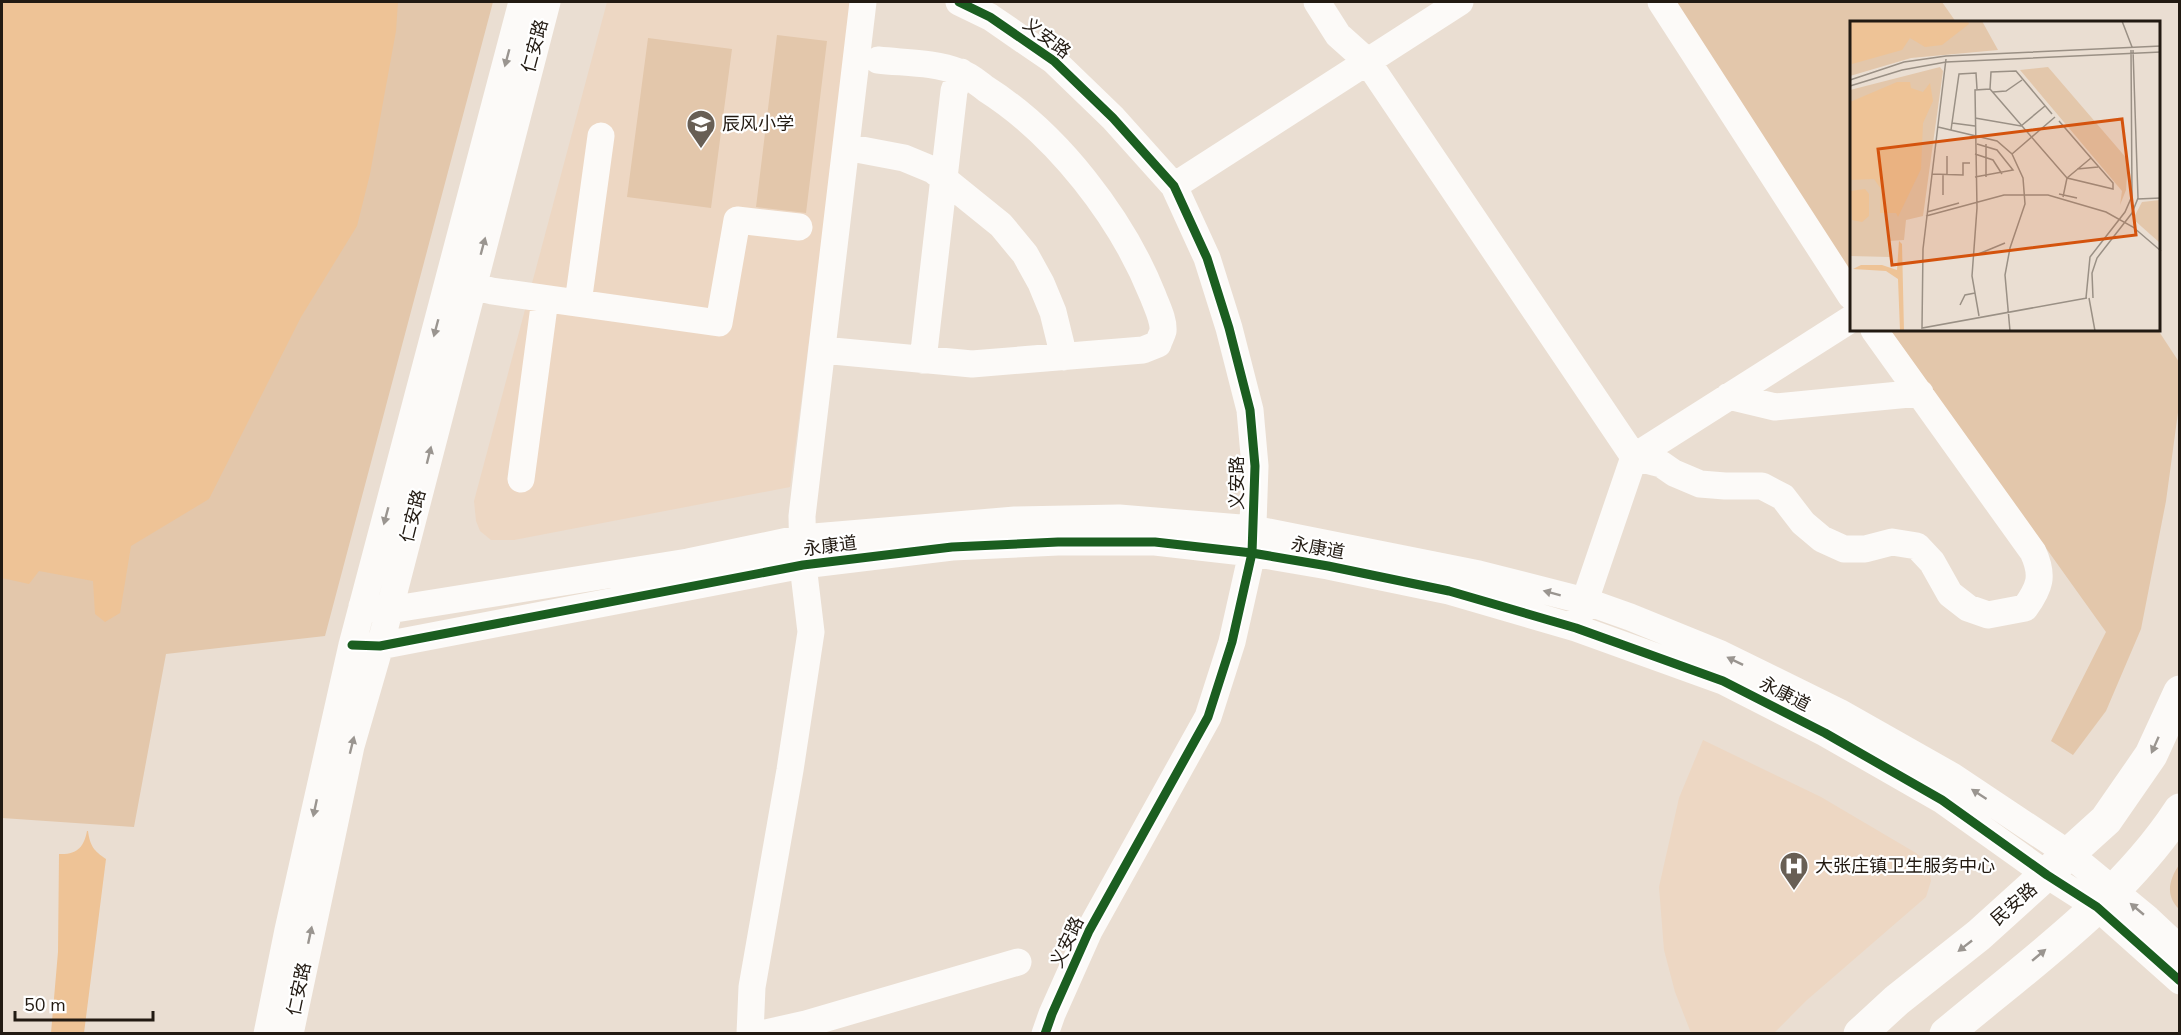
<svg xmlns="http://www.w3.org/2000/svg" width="2181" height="1035" font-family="'Nunito Sans','Noto Sans SC',sans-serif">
  <rect width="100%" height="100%" fill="#eaded2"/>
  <path fill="#edd7c3" d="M607,2H853L790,487L514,540H491L480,531L476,521L474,501Z
    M1703,740L1821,797L1916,853L1929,864L1931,881L1926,897L1807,1000L1774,1033H1691L1675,992L1664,950L1659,887L1679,798Z"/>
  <path fill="#e3c7ab" d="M2,2H493L325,636L166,654L134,827L2,818Z
    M1674,2H1942L1956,22H1851V275Z
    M777,35L827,41L806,213L756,207Z
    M648,38L732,49L711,208L627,197Z
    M1890,330H2158L2179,362V405L2166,501L2141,629L2106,711L2073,755L2051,741L2106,632Z
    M2179,865V909C2165,895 2169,880 2179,865Z"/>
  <path fill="#eec396" d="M2,2H398L396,31L370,174L357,226L301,317L209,499L131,546L120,613L105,622L95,614L93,581L39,571L29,584L2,578Z
    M87,831H88C90,846 94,851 106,859L84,1033H51L58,952L59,854C77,855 84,847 87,831Z"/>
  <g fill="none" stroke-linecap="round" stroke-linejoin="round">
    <path stroke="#fcfaf8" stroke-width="27" d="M959,2L990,17L1054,61L1113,118L1174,186L1207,258L1229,328L1250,410L1255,466L1252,553L1232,642L1208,717L1089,931L1052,1014L1045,1034
      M1317,2L1338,35L1367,61L1634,457L1851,319
      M1661,2L1851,296
      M846,147L904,158L933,170L1001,225L1025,254L1041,283L1053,312L1064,357
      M1174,186L1460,2
      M455,282L492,291L719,323L737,220L799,227
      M578,303L601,136
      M822,350L972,364L1143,350L1158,344C1159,340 1162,335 1163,331C1164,320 1157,307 1153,296C1122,218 1057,134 986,89C978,83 969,75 959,72C934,62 904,63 878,60
      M923,360L954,91L961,72
      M1729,396L1775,407L1920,393
      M521,479L545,299
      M362,606L389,610L688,562L802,538L1015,520L1119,518L1253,529L1479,574L1585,601L1630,617L1721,654L1839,712L1952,776L2069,854L2148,919L2180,949
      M1579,618L1634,457L1661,464L1674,473L1700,484L1725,486H1762L1783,497L1803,523L1822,539L1844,549H1865L1892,542L1917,546L1932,562L1950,594L1968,608L1988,615L2025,608C2040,587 2044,576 2033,552L1874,330
      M352,645L380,646L803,565L952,547L1058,542H1155L1252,553L1328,566L1449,591L1576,628L1723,681L1825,733L1942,800L2047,875L2097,907L2180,981
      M267,1034L288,930L352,645L522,2
      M290,1034L351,746L380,646L547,2
      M750,1034L752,987L790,770L811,632L803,565L802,516L863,2
      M761,1034L806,1024L1018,962"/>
    <path stroke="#fcfaf8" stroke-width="33" d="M1860,1034L1897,1000L1979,935L2106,820L2151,755L2180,692
      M1946,1034C2027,966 2122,899 2180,810"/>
    <g stroke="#fff" stroke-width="13">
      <path id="cycleway" d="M959,2L990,17L1054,61L1113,118L1174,186L1207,258L1229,328L1250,410L1255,466L1252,553L1232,642L1208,717L1089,931L1052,1014L1045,1034
        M352,645L380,646L803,565L952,547L1058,542H1155L1252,553L1328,566L1449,591L1576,628L1723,681L1825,733L1942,800L2047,875L2097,907L2180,981"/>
    </g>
    <use href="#cycleway" stroke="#1b5e20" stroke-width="9"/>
  </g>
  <defs><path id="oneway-solid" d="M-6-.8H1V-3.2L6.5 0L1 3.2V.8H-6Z" transform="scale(1.5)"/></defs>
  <g fill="#9a9590">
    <use href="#oneway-solid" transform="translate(507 58) rotate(105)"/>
    <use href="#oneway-solid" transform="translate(483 246) rotate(-75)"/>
    <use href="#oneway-solid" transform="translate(436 328) rotate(105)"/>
    <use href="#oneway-solid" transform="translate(429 455) rotate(-76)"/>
    <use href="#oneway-solid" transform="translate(386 516) rotate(105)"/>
    <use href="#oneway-solid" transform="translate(1552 593) rotate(-165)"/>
    <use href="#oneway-solid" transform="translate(1735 661) rotate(-154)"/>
    <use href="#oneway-solid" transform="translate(352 745) rotate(-76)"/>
    <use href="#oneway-solid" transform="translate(2155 745) rotate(114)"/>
    <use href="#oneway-solid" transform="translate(1979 794) rotate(-147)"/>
    <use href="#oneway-solid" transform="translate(315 808) rotate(102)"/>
    <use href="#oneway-solid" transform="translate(2137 909) rotate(-140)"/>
    <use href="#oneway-solid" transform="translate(310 935) rotate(-78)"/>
    <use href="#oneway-solid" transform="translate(1965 946) rotate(142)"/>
    <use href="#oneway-solid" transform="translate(2039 955) rotate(-40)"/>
  </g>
  <defs>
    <g id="school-pin" transform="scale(1.5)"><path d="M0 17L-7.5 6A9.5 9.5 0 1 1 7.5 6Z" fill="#685f55" stroke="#fff"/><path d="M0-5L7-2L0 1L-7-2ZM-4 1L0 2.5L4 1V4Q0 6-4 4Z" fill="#fff"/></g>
    <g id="hospital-pin" transform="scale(1.5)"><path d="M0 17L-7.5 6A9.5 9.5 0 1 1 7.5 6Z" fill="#685f55" stroke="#fff"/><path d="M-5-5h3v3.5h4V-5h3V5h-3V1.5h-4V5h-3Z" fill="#fff"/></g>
  </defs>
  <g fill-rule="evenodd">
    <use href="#school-pin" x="701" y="124"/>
    <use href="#hospital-pin" x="1794" y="866"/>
  </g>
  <g text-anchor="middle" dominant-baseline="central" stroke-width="4.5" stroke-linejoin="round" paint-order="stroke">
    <g font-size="18" fill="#221a12" stroke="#fff">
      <text transform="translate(1047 38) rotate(37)">义安路</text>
      <text transform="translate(535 46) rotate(-75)">仁安路</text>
      <text transform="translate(1237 483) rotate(-90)">义安路</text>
      <text transform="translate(413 516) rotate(-76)">仁安路</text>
      <text transform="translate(830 546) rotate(-7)">永康道</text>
      <text transform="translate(1318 548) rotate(10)">永康道</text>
      <text transform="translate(1785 694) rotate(27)">永康道</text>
      <text transform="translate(2014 904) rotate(-41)">民安路</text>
      <text transform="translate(1067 942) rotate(-65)">义安路</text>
      <text transform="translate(299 989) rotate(-78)">仁安路</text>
    </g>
    <g font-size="18" fill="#221a12" stroke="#fff" text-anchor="start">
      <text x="722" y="124">辰风小学</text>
      <text x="1815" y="866">大张庄镇卫生服务中心</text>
    </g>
  </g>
  <g transform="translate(1850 21)">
    <rect width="310" height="310" fill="#eaded2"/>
    <path d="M0,0H132L148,29L61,37L0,55ZM90,46L93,50L73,195L56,199L54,219L39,220L40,236L0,235V69ZM198,46L278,139L276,169L270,184L272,170L170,49ZM310,179V222L283,198L292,181Z" fill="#e3c7ab"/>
    <path d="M0,0H118L119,3L92,24L75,26L60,17L52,29L2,43ZM47,61H60L61,67L73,71L80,62L83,80L73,102L71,148L48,196L46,192H30L31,168L24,158L0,159V81ZM15,168L19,173V195L12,201L2,199L0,170ZM49,220L52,223L54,310H50L48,258L36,250L3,248L11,244H32L47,249Z" fill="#eec396"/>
    <path fill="none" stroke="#9a9085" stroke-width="1.5" d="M272,0L282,26M96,38L73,228L72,307L237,277M0,59L54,41L96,35L311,25M0,65L52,49L96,41L311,31M140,68L217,157L241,137L209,100M143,71L156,70L172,59M125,97L171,105L195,85M102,102L125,105M88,106L147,120L162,133L173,157L175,183L160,227L155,254L160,310M101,109L109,53L126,52L127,68M125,133L143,139L152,153M162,133L205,96M227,148L248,146M82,153L113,154V142H120M97,154V135M125,156L163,149L147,129L127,123M136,156V123M209,173L227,177M93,174V154M213,176L217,157L263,168V162L241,137M287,178L311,177M77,191L109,182M76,195L154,174H198L256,191L283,206L311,230M126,234L155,222M236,277L240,236L275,191L282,175L281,29M239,277L245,310M243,277L242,252L247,237L282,192L288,177L283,29M110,284L115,274L125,272M129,295L122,255L127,187L125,69L140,68L141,51L166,50L202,93"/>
    <path fill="#d4530d" fill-opacity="0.15" stroke="#d4530d" stroke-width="3" d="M272,98L286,214L42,244L28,128Z"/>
    <rect width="310" height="310" fill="none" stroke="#221a12" stroke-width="3"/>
  </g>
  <rect width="2181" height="1035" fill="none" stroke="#221a12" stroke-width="6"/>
  <path d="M15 1011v9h138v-9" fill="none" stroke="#221a12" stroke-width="3"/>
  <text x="24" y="1011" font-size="18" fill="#221a12" stroke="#ffffff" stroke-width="4.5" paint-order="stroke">50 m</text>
</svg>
